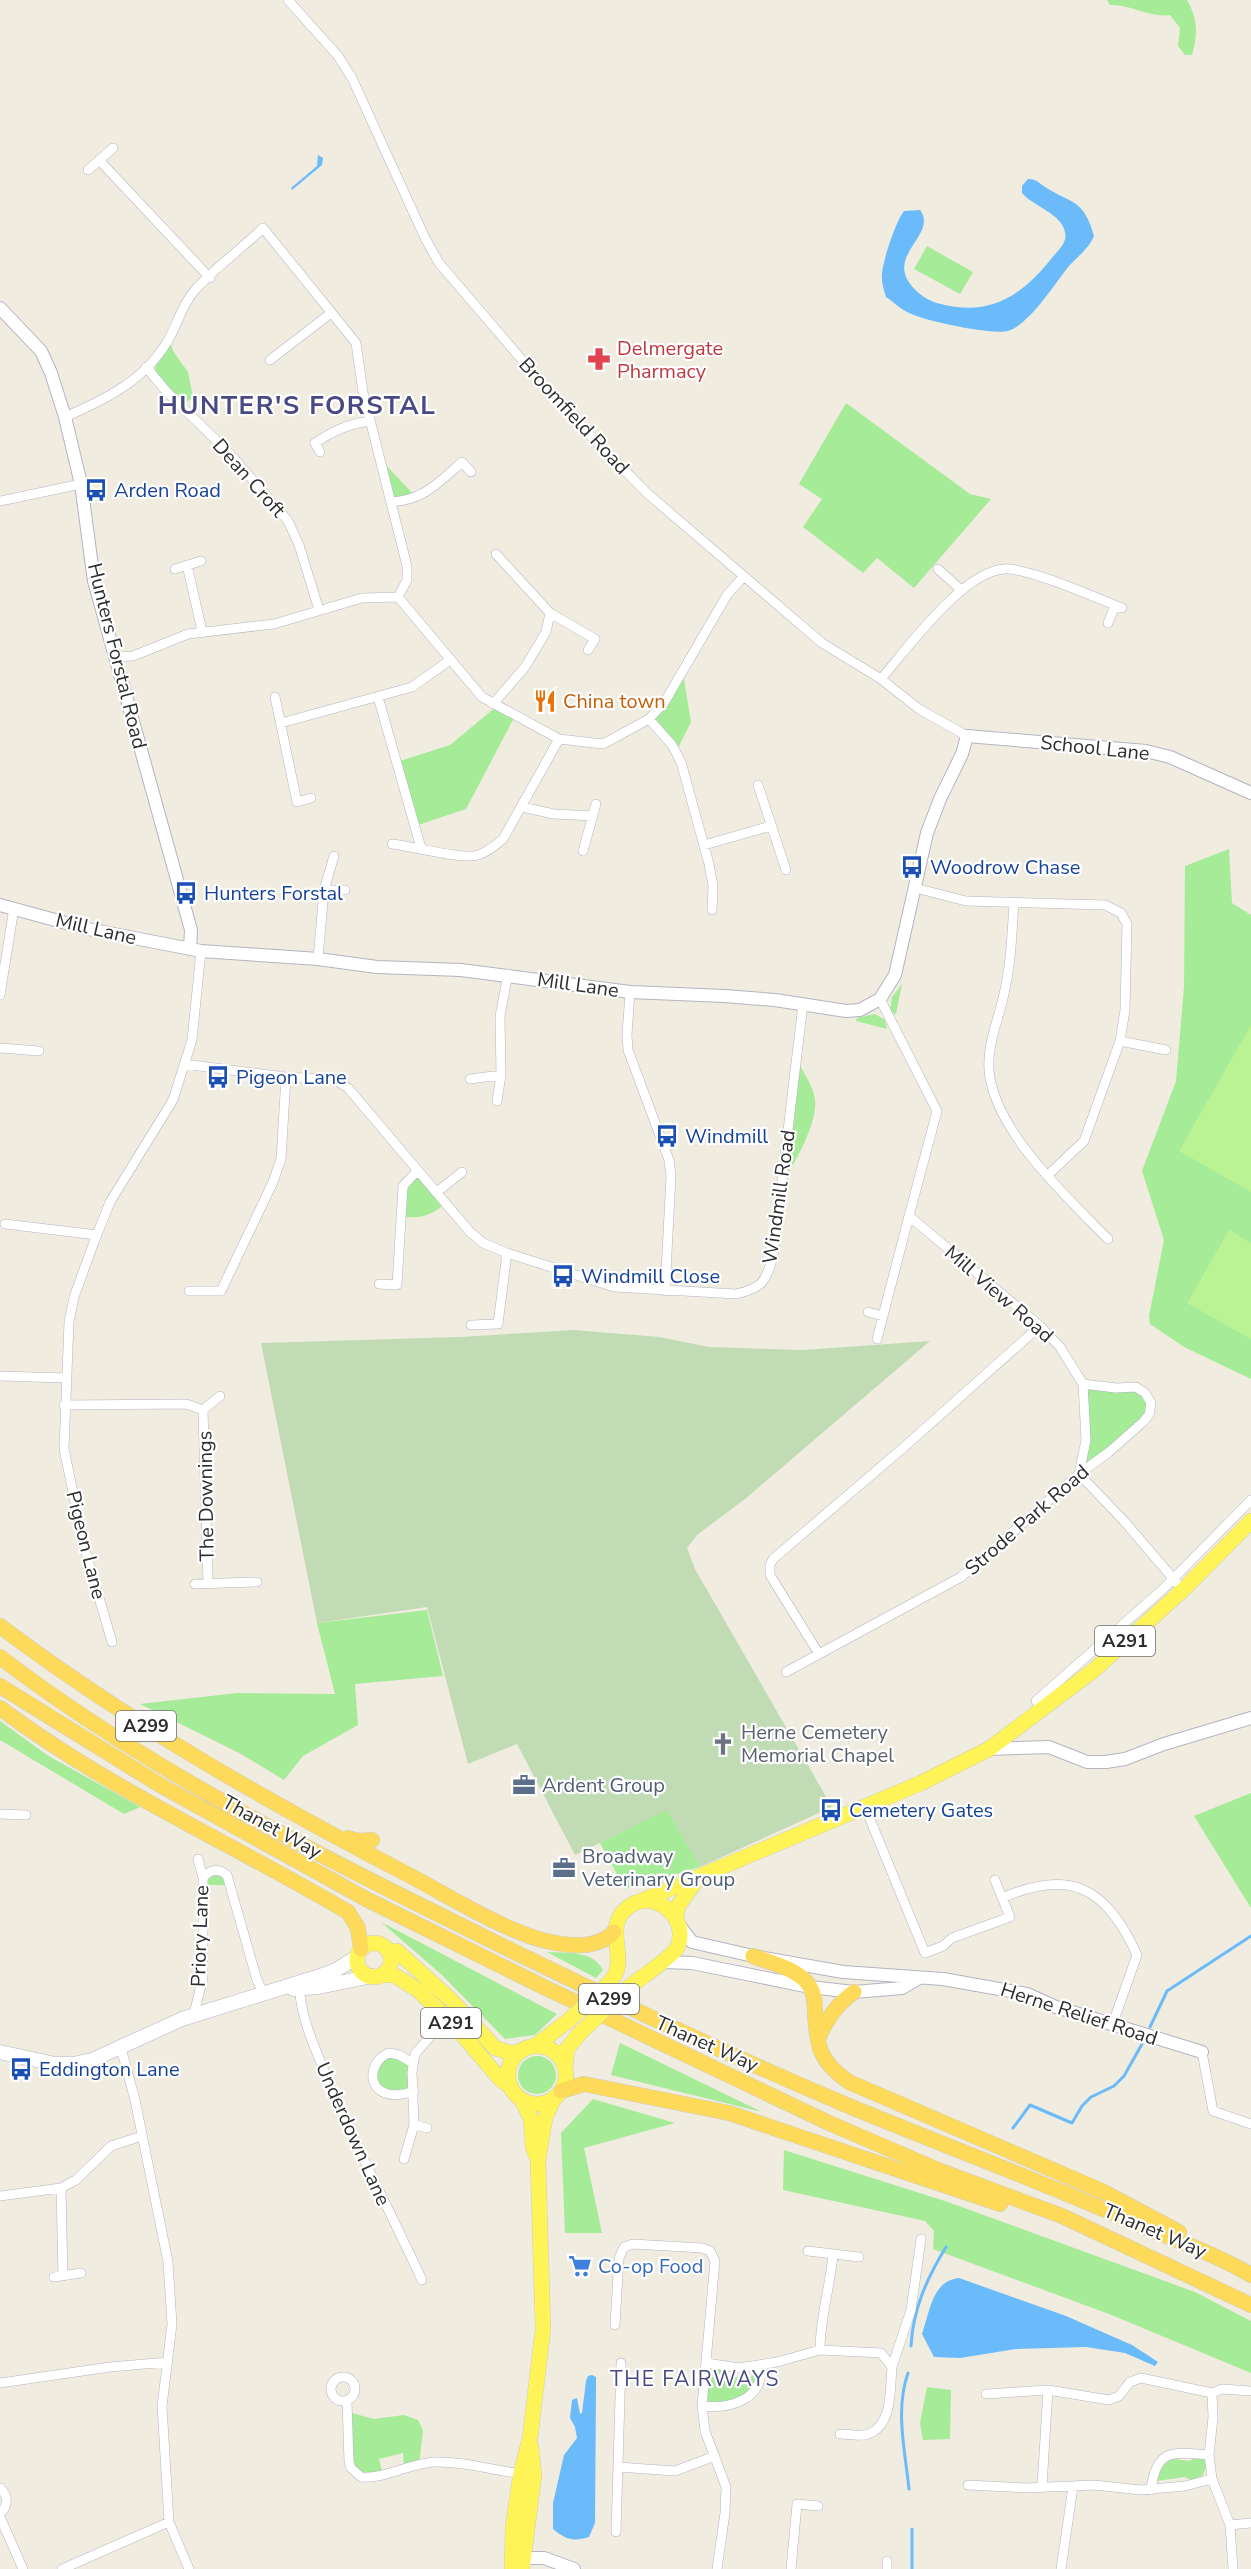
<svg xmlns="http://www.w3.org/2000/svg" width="1251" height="2569" font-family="'Nunito Sans',sans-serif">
  <rect width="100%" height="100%" fill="#f0ece0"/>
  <path fill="#a6eb98" d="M1107,0H1187C1198,19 1198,34 1192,55H1185L1178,46L1180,28L1170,15C1149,18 1131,4 1110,5Z
    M927,246L973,272L960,294L914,269Z
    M169,339L173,351L188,372L193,397L182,406L155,374L156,361Z
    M846,403L970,494L991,499L914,588L877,558L863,573L803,527L822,499L799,484Z
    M382,461L417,498L391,502Z
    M683,673L691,722L676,752L649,719Z
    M497,706L515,716L466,809L415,826L397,762L450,745Z
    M1229,849L1232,903L1251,915V1379L1184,1347L1150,1324L1149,1316L1164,1240L1142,1171L1176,1081L1184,987L1185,866Z
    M902,984L896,1014L890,1012L892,997Z
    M875,1014L885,1020L887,1029L856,1021L857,1018Z
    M797,1061C803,1072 813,1085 815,1099C818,1124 794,1164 781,1185Z
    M417,1171L446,1202C432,1217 420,1218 401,1217L403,1186Z
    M1083,1384L1145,1393L1149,1415L1079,1474L1086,1440Z
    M427,1610L443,1676L355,1684L358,1725L303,1756L284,1780L241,1754L140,1704L237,1693L335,1694L317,1623Z
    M0,1721L47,1755L140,1807L124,1814L0,1740Z
    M1251,1793V1908L1194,1816Z
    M667,1809L700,1867L625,1889L600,1843Z
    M217,1870L231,1885H201Z
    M381,1922L557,2014L535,2035L505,2039L442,1975Z
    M547,1952C566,1953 593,1950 603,1970L596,1978Z
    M620,2043L762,2112L611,2075Z
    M381,2056L408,2059L414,2091L397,2095L374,2081Z
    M518 2075a19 19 0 1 1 38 0a19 19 0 1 1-38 0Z
    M593,2099L675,2123L584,2148L602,2233H565L561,2133Z
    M784,2150L948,2202L1195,2292L1251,2321V2373L1109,2314L933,2249L934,2231L925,2221L783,2190Z
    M707,2363L722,2365V2372L726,2376L749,2379L761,2365L748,2396L702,2406Z
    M927,2387L951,2390L950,2439L923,2440L920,2423Z
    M348,2412L374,2419L404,2415L418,2420L423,2430L419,2465L404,2469L403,2453L379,2459L383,2475L371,2477L351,2468Z
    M1196,2457L1205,2459L1206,2468L1202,2476L1190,2480L1185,2477L1157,2481V2472L1165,2461L1175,2459L1189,2461Z"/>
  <path fill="#c1dcb5" d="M574,1330L659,1337L709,1347L803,1350L930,1341L745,1499L697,1535L687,1548L695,1569L832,1807L700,1867L667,1810L575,1855L517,1744L468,1764L427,1607L317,1623L261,1343L460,1337Z"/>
  <path fill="#baf393" d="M1251,1025V1192L1179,1151Z
    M1229,1230L1251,1243V1339L1187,1303Z"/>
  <path fill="#6bbbfa" d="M318,155L323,158L322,165L292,190L291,188L317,166Z
    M1028,179C1036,179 1038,182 1045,187C1072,204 1084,199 1094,236C1089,249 1074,259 1065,271C1053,287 1028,325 1008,331C991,335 925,321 909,313C900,309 894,302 886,297C884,290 881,282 882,274C883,260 896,221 904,211L920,210C940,236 876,258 920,294C928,301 939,304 950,306C994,314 1024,293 1051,259C1057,251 1068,243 1065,232C1062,214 1033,206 1022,193V186Z
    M959,2278L1066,2316L1132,2345L1158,2362L1155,2366L1125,2353L1086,2347L1016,2349L960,2358L934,2357L922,2334C930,2311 932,2281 959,2278Z
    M592,2375L596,2377V2385L595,2523L589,2537C573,2542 565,2539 553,2529V2503L564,2455L577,2438L575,2427L570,2418L572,2400L577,2398L580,2414L582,2413L586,2381L588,2376Z"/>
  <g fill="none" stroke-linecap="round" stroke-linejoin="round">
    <path stroke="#6bbbfa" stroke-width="3" d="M1150,2027L1167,1991L1251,1936
      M1013,2128L1030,2105L1072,2123L1082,2106L1091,2097L1114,2086L1124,2076L1142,2044
      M911,2346C913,2309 927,2278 946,2247
      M908,2373C895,2410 905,2450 909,2489
      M912,2529V2569"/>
    <g stroke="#b4b4c2" stroke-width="10">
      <path id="minor" d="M288,0L338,56L352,78L425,238L439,263L564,409L648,494L822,643L881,679L919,709L967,736
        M99,160L210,278
        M88,170L113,148
        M270,360L331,313
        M146,367L166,391L231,455L288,521L299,545L319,610
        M65,417C104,400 144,381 167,342C177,326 182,304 195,290C215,268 241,249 263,228L356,343L363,392L407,566V580L398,597
        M320,452L315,443C333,431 348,424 370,421
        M0,501L81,484
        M391,502C424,500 438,483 462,462L471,472
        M187,565L202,631
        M175,569L201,561
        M938,569L960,589
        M550,613L595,639L588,650
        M1108,623L1115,606
        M115,657L133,656L188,634L274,624L362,598L398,597L482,697L559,739L603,744L649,719L664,703L727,595L744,576
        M881,679C907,649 967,565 1010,569C1041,573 1091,596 1122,608
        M275,697L297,802L311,798
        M378,697L421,848
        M493,704L525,667L546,632L550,613L496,554
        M649,719L672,745L681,762L709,864L713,886L712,910
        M281,723L412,687L450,660
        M758,785L786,870
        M522,807L554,814L593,816
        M392,844C412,846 462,860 478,855C488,852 496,845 503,839L559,739
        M704,845L771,826
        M583,851L596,804
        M915,888L966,901L1105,905L1121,913L1127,924L1125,1010L1120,1041L1084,1141L1047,1176
        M324,890H345
        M1014,903C1012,933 1011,964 1004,994C999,1018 987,1044 989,1070C994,1131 1067,1197 1108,1239
        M318,959L324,890L334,856
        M630,992L627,1035L628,1050L669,1160L671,1176L665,1291
        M0,995L14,908
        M880,999L937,1111L909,1216L1040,1326L1060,1347L1083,1384L1086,1440L1079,1474L1124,1521L1183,1590
        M1120,1041L1166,1050
        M0,1048L39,1051
        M184,1064L286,1077L335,1080L348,1088L470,1232L483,1243L507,1253L614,1287L736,1294C763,1288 766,1281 773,1256L803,1004
        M470,1079L501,1075
        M497,1101L501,1075L500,1016L508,974
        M437,1192L462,1172
        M5,1224L97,1235
        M379,1284L397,1285L403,1186L417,1171
        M189,1291H221L273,1182L281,1159L286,1077
        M868,1312L883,1316
        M471,1325L498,1324L507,1253
        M877,1339L909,1216
        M0,1376L66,1378
        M64,1405L186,1404L203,1410L208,1583
        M203,1410L220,1396
        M195,1584L257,1582
        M112,1642L85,1550L64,1449L69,1322L74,1297L94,1242L110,1202L173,1100L192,1040L201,951
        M819,1654L770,1575V1565L773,1559L903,1448L1040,1326
        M786,1672L961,1577L1079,1474L1109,1452L1143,1422L1149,1415L1151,1403L1145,1393L1136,1387L1116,1388L1083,1384
        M1036,1701L1162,1590L1251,1500
        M865,1807L925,1953L943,1946L952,1938L1010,1917L995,1880
        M0,1814L26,1815
        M203,1878C210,1869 219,1868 227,1875L257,1980L264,1995
        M1002,1898C1071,1868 1107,1888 1137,1955L1113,2023
        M299,1985C301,2021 317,2052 330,2085C358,2151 392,2215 422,2280
        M194,2014L203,1977V1878L198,1859
        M121,2048L135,2100L168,2262L172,2324L162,2406L169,2522L189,2569
        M1202,2052L1213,2111L1251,2124
        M413,2063L399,2055L389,2053C372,2059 365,2085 385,2093C394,2097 405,2094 414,2091
        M414,2125L427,2128
        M404,2159L414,2125L412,2072L415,2054L446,2018
        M61,2188L63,2276
        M0,2196L61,2188L76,2180L111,2146L142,2136
        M808,2251L859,2257
        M54,2277L81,2273
        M615,2325L619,2258L624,2247L633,2244L702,2248L710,2251L715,2261L702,2406L705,2431L726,2487L725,2513L717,2569
        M820,2350C820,2318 830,2287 833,2255
        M707,2363L739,2368L777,2362L820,2350L881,2353L892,2367C890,2387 893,2426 868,2434C861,2437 847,2434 840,2434
        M892,2367L911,2310L921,2239
        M331 2389a12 12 0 1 1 24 0a12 12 0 1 1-24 0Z
        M0,2383L110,2367L168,2362
        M1212,2393L1213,2417L1209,2455L1212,2479L1230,2525L1233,2569
        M986,2394L1048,2390L1109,2400L1119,2396L1130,2382L1141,2378L1212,2393L1222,2389L1251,2391
        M347,2401L349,2462L351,2468L361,2477C386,2479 410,2463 435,2462C465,2461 494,2471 524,2474
        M702,2406C730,2409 764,2400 761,2365
        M618,2467L675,2471L715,2456
        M968,2485L1026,2488L1094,2485L1141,2490L1185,2486L1212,2479
        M1042,2486L1048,2390
        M0,2488C8,2495 9,2506 0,2513
        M1151,2490C1156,2448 1173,2452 1209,2455
        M0,2517L23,2569
        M1230,2525L1251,2523
        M616,2532L621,2363
        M62,2569L169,2522
        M791,2569L797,2504L818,2506
        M887,2569V2561
        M1061,2569L1073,2487"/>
    </g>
    <g stroke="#b4b4c2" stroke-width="14">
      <path id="tertiary" d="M0,308L41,351L51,373L65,417L81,484L94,581L191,930L190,949
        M0,905L88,929L201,951L318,959L377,967L461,970L630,992L724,996L775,1000L846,1011L860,1010L880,999L895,975L927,833L940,799L962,754L967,736L1146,751L1170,757L1251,793
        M989,1749L1049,1747L1087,1762H1106L1125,1759L1164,1744L1251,1718
        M680,1926L692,1942L753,1956L843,1972L943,1979L1027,1994L1056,2007L1202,2052
        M663,1962L692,1963L810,1987L854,1992L902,1988L919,1978
        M517,2558H544L574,2569"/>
    </g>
    <g stroke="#b4b4c2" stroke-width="15">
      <path id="secondary" d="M293,1989L319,1987L372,1976
        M0,2052L55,2064H73L92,2060L182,2019L320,1976L336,1970L357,1957"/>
    </g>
    <g stroke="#cdcdcd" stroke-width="16">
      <path id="primary" d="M641,1901L921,1783L989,1749L1094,1670L1183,1590L1251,1521
        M676,1918L678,1906L698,1878
        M357 1960a17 17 0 1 1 34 0a17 17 0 1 1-34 0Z
        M388,1951H397L451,2000L495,2048L510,2053L519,2052
        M381,1975H394L418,1990L456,2027L500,2079L511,2087
        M609,1983C632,1961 601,1929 627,1908C653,1886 691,1918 677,1948C671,1958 636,1981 624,1991
        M535,2046L568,2021
        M508 2075a29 29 0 1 1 58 0a29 29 0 1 1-58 0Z
        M565,2066L567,2049L579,2034
        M522,2100L531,2119L533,2147L536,2155
        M512,2569L513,2527L521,2473L530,2438L543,2329L538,2161L545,2118L554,2098
        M522,2569L534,2475L531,2447"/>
    </g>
    <g stroke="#cdcdcd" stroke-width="16">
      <path id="trunk" d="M0,1626C126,1721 263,1799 403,1872C446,1894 499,1929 546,1941C569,1946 596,1950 614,1932
        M0,1657C133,1759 292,1842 442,1916C578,1984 715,2050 856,2109C951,2148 1048,2184 1142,2226C1178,2241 1217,2255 1251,2275
        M0,1686L160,1785L366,1899L546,1988L829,2123L938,2170L1062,2216L1251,2305
        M0,1708C108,1789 233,1844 348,1912L358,1928L361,1949
        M348,1838L358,1841L372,1840
        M753,1956C770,1963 800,1969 810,1987C815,1995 815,2006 815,2014C817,2048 820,2062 849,2082L1104,2192L1179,2232
        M818,2039C827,2019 836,2005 854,1992
        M561,2091L584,2084L729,2113L1000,2204"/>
    </g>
    <use href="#minor" stroke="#fff" stroke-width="9"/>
    <use href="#tertiary" stroke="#fff" stroke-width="12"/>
    <use href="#secondary" stroke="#fff" stroke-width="14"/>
    <use href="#primary" stroke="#fef457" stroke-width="15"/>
    <use href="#trunk" stroke="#feda5a" stroke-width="15"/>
    <g stroke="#cdcdcd" stroke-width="16" stroke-linecap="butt">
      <path id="primary-bridge" d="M568,2021L609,1983
        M579,2034L624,1991"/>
    </g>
    <use href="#primary-bridge" stroke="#fef457" stroke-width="15"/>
  </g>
  <defs>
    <g id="pharmacy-bare" transform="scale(1.8)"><path d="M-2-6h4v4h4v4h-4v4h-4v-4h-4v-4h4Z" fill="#e0444e" stroke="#fff" stroke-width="2.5" paint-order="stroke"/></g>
    <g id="bus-bare" transform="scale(1.8)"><path d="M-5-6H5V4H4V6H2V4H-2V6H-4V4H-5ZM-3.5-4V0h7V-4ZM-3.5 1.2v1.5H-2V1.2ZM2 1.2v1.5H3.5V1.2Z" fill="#1a4fb4" stroke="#fff" stroke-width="2.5" paint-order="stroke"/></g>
    <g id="restaurant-bare" transform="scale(1.8)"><path d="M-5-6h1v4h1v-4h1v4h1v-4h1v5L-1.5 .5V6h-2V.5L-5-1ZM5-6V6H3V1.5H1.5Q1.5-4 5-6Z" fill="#e8710a" stroke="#fff" stroke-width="2.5" paint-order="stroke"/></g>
    <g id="church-bare" transform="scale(1.8)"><path d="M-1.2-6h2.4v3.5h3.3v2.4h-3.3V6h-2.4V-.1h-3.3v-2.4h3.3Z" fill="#6b7280" stroke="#fff" stroke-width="2.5" paint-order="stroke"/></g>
    <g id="office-bare" transform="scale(1.8)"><path d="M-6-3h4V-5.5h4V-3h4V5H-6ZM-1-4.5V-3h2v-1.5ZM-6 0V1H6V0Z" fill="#5c6f8a" stroke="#fff" stroke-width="2.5" paint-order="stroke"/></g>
    <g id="supermarket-bare" transform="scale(1.8)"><path d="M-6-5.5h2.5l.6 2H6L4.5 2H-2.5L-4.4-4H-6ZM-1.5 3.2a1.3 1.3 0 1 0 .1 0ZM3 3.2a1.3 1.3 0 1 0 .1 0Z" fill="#3f7fe0" stroke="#fff" stroke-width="2.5" paint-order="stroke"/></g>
  </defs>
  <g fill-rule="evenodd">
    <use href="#pharmacy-bare" x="599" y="359"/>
    <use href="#bus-bare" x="96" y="490"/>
    <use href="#restaurant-bare" x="545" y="701"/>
    <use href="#bus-bare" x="912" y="867"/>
    <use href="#bus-bare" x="186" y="893"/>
    <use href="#bus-bare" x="218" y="1077"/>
    <use href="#bus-bare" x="667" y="1136"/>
    <use href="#bus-bare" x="563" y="1276"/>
    <use href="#church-bare" x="723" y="1744"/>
    <use href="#office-bare" x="524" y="1785"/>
    <use href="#bus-bare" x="831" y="1810"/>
    <use href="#office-bare" x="564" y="1868"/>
    <use href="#bus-bare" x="21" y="2069"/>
    <use href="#supermarket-bare" x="580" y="2266"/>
  </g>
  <g text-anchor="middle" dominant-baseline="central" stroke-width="4.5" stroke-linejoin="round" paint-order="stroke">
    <g fill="#fff" stroke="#6d6d6d" stroke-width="1.5">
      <rect x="1095" y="1626" width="60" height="30" rx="4.5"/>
      <rect x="116" y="1711" width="60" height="30" rx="4.5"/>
      <rect x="579" y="1984" width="60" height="30" rx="4.5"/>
      <rect x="421" y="2008" width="60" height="30" rx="4.5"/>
    </g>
    <g font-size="18" font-weight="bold" fill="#2e2e2e">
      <text x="1125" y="1641">A291</text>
      <text x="146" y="1726">A299</text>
      <text x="609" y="1999">A299</text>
      <text x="451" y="2023">A291</text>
    </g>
    <g font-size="20" fill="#be3a42" stroke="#fff" text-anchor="start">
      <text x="617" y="348">Delmergate<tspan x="617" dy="23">Pharmacy</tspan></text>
    </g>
    <g font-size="20" fill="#2e2e2e" stroke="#fff">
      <text transform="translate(574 416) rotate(47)">Broomfield Road</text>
      <text transform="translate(249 478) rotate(48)">Dean Croft</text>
      <text transform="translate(117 656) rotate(76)">Hunters Forstal Road</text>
      <text transform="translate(1095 748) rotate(6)">School Lane</text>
      <text transform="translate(96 929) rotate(13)">Mill Lane</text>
      <text transform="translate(578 985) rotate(8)">Mill Lane</text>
      <text transform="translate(779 1197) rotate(-82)">Windmill Road</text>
      <text transform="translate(999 1294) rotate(41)">Mill View Road</text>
      <text transform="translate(206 1496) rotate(-91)">The Downings</text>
      <text transform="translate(1027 1520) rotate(-41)">Strode Park Road</text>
      <text transform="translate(86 1545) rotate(76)">Pigeon Lane</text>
      <text transform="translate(272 1827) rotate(29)">Thanet Way</text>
      <text transform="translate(200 1936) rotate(-88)">Priory Lane</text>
      <text transform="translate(1079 2014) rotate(18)">Herne Relief Road</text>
      <text transform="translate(707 2044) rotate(24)">Thanet Way</text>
      <text transform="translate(353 2134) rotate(66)">Underdown Lane</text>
      <text transform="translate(1155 2231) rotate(23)">Thanet Way</text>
    </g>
    <g font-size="20" fill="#164399" stroke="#fff" text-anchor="start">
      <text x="114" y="490">Arden Road</text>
      <text x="930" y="867">Woodrow Chase</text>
      <text x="204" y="893">Hunters Forstal</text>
      <text x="236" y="1077">Pigeon Lane</text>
      <text x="685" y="1136">Windmill</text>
      <text x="581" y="1276">Windmill Close</text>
      <text x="849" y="1810">Cemetery Gates</text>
      <text x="39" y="2069">Eddington Lane</text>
    </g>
    <g font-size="20" fill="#c56008" stroke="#fff" text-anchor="start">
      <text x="563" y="701">China town</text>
    </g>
    <g font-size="20" fill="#5b616d" stroke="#fff" text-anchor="start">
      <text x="741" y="1732">Herne Cemetery<tspan x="741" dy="23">Memorial Chapel</tspan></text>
    </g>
    <g font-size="20" fill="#4e5e75" stroke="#fff" text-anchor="start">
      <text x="542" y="1785">Ardent Group</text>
      <text x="582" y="1856">Broadway<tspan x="582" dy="23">Veterinary Group</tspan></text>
    </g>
    <g font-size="20" fill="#366cbe" stroke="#fff" text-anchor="start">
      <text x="598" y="2266">Co-op Food</text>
    </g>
    <g font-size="21" letter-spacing="1.5" fill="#494984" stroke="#fff">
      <text x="695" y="2379">THE FAIRWAYS</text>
    </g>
    <g font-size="26" font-weight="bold" letter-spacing="1.5" fill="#494984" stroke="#fff">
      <text x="297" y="405">HUNTER'S FORSTAL</text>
    </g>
  </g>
</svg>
